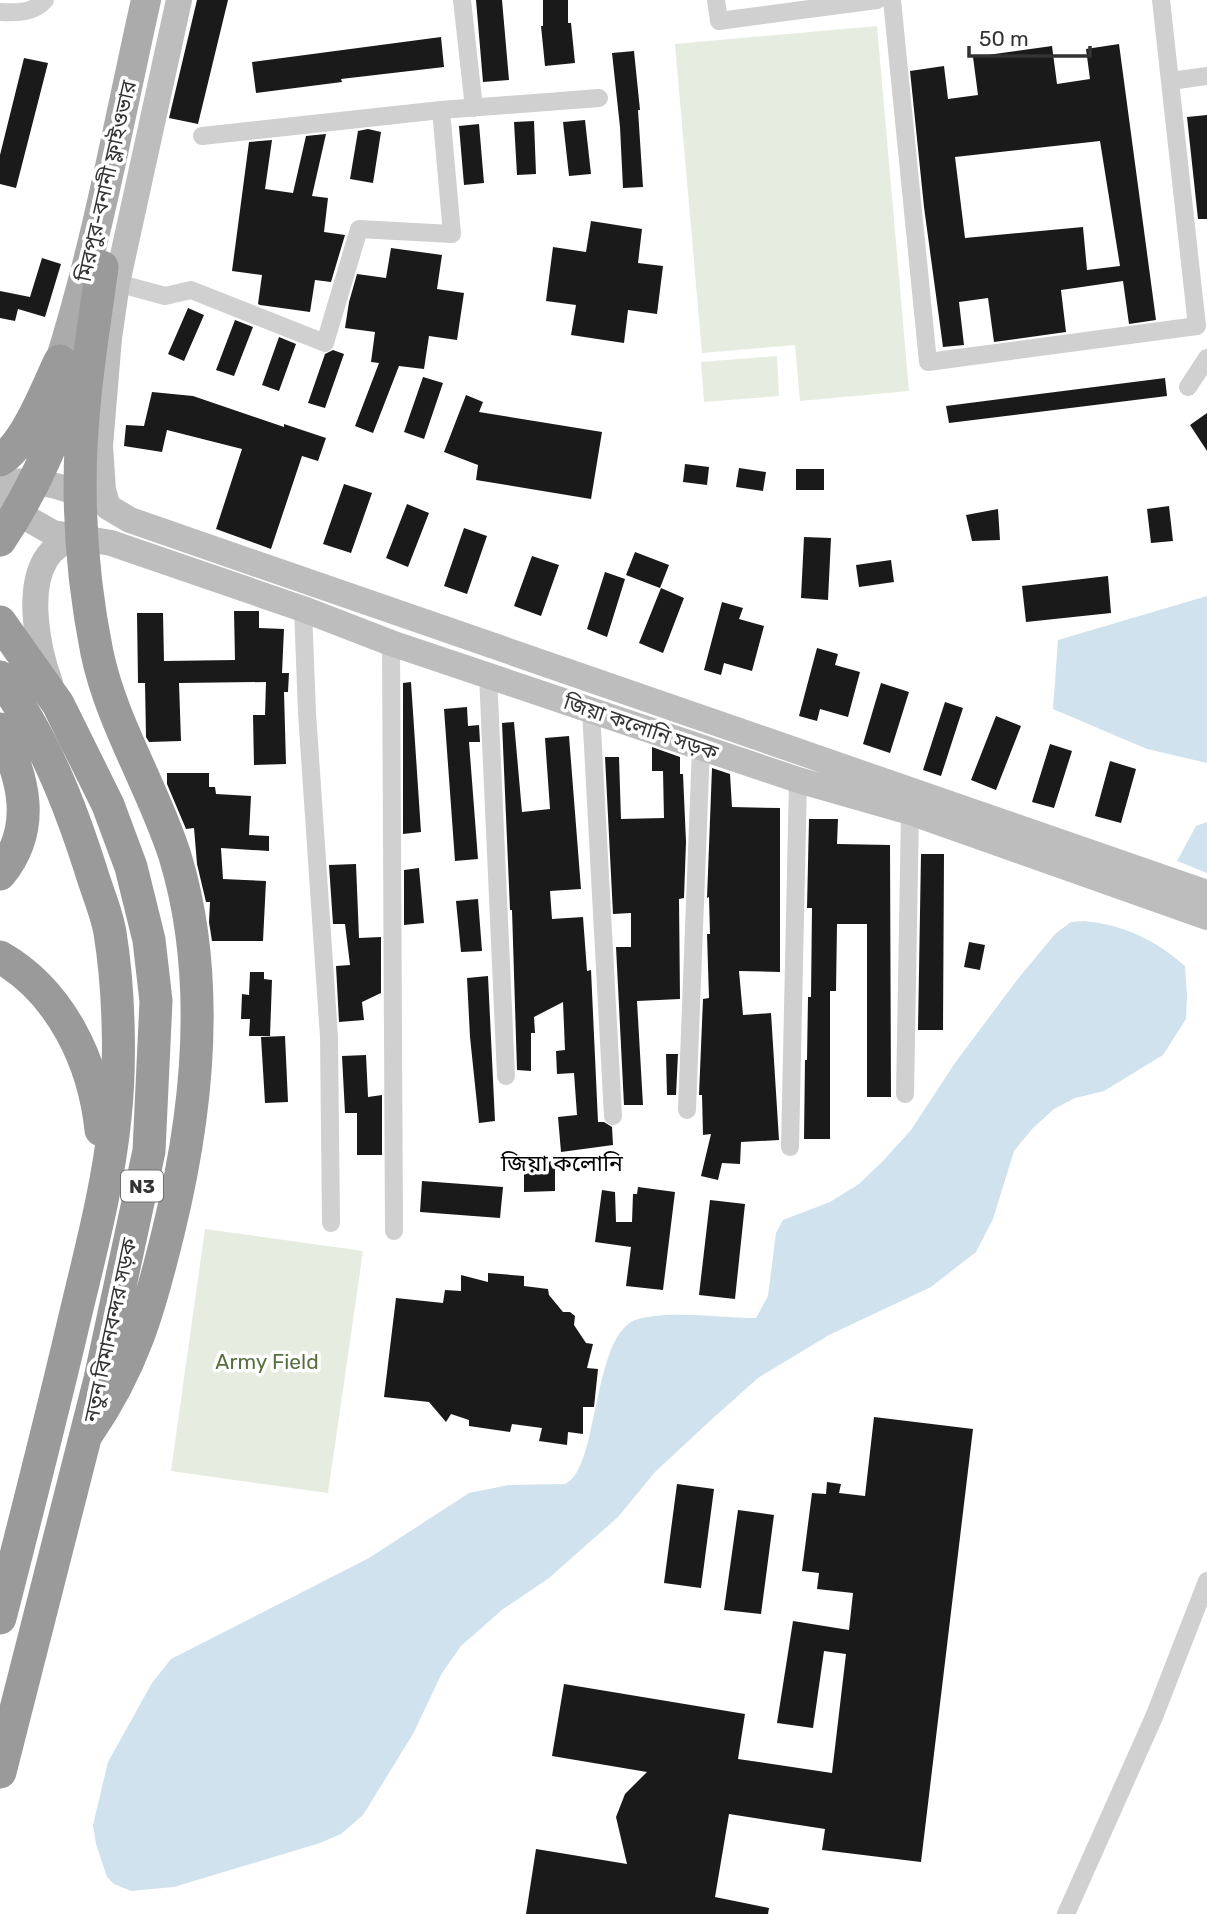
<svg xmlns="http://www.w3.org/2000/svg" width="1207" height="1914" font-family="Rubik,'Noto Sans Bengali',sans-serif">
  <rect width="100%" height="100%" fill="#fff"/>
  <path fill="#e6ecdf" d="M877,26L909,391L800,401L795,345L702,353L675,44Z
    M777,356L779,396L704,402L701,362Z
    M205,1229L363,1251L328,1493L171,1471Z"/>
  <path fill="#cfe2ee" d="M1207,596V763L1147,749L1053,709L1058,640Z
    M1207,822V873L1177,861L1196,826Z
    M1084,921C1125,925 1155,940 1185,966L1187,997L1186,1019L1163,1055L1104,1091L1075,1098L1054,1109L1033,1128L1014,1151L993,1219L976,1252L931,1287L829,1335L758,1378L711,1420L655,1472L618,1517L549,1578L503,1609L461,1646L442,1673L413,1734L363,1815L341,1834L320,1843L174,1887L131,1891L114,1884L107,1877L96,1844L93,1825L108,1762L152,1683L171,1659L369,1558L469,1493L509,1485L565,1484C600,1470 591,1332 638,1319C672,1310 720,1318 756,1318L768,1296L776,1233L783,1220L830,1202L859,1184L883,1161L911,1130L955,1063L1017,980L1055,934L1071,922Z"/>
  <path fill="#1a1a1a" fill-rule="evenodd" d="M197,0H228L198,124L169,118Z
    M476,0H502L509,80L483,82Z
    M543,0H568V23H571L575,63L545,66L541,26H543Z
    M441,37L444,67L341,79L342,82L256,93L252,62Z
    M1119,44L1156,320L1129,324L1123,281L1061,290L1066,332L994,342L988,298L959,302L964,345L943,347L924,207L910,71L944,66L948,99L978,95L973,57L1052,46L1057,84L1090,79L1086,49ZM1100,141L1120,266L1087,270L1083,227L965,238L955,157Z
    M634,51L640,110H638L643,187L623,188L620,127L612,53Z
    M24,58L48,63L16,188L0,184V155Z
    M1207,115V219H1198L1187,117Z
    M585,120L591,174L569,176L563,122Z
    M534,121L536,174L517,175L514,122Z
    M479,124L484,183L464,185L459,126Z
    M368,129L381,132L373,183L350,179L358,131Z
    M326,134L312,196L328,198L324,232L345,235L331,282L315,280L310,312L260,305L258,304L262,275L232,271L249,142L272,140L265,189L293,193L306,136Z
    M591,221L642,229L638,263L663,266L657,314L628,310L624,343L571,335L576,305L546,301L553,247L586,252Z
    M391,248L442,255L437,289L464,293L457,340L429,336L424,369L399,366L373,433L355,426L379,363L371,362L375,332L345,328L349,302L357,274L386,278Z
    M42,258L61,264L45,317L18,309L15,321L0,318V291L30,297Z
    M188,308L204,315L184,361L168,354Z
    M235,320L253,327L234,376L216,370Z
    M279,337L296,344L279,391L262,385Z
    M333,350L344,354L325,408L308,403L325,354Z
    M423,377L443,383L424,439L404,432Z
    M1165,378L1167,396L949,423L946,406Z
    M152,392L193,396L284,427V424L326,438L318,461L302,456L271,549L216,529L242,449L167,430L162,452L124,446L126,425L144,426Z
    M466,395L483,402L479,412L602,432L591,499L476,480L478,465L444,452Z
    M1207,413V451L1190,425Z
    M685,464L709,467L707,485L683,482Z
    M739,468L766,472L763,491L736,487Z
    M796,469H824V490H796Z
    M344,484L372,493L351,553L323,544Z
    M407,504L429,513L408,567L386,558Z
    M1169,506L1173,541L1151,543L1147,509Z
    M998,509L1000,540L972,541L966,515Z
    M464,528L487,536L467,594L444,586Z
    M804,537L831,538L828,600L801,598Z
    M635,552L669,565L660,588L626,575Z
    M532,556L559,565L541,616L514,606Z
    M891,560L894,582L859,587L856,565Z
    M605,572L625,579L607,637L587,629Z
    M1108,576L1111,613L1026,622L1022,586Z
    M661,588L684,598L663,653L639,643Z
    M722,602L743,608L739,619L764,626L752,671L724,663L721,675L704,670Z
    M234,611H259V628L284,629L282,673H289L288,692H284L286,764L254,765L253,715H265L266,682L179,683L181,741L149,742L146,737L145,683H138L137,613H163L164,661L235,660Z
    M817,648L838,654L835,665L860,672L848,717L820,709L817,721L799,716Z
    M411,682L421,832L403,834V683Z
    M881,683L909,692L890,753L863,744Z
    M945,702L963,708L941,776L923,770Z
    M467,707L468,726L479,725L480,742H469L478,859L455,861L444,709Z
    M996,716L1021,726L996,790L971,780Z
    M514,722L522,812L550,809L545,738L569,736L581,889L550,891L552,919L583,917L587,971L591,970L598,1122H604L612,1127L613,1145L561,1152L558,1117L577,1115L574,1073L557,1074L556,1051L565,1050L563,1002L534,1017L535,1033H531V1071L517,1070L512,910H510L502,723Z
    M1050,744L1072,751L1054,808L1032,802Z
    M652,747L680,757V774H683L686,842L684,898L679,899L680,999L637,1001L643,1105H624L616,947H631V913L613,914L605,757H619L621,819L664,818L663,771H652Z
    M1110,761L1136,769L1121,823L1095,816Z
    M712,768L730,774L732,807L780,808V972L739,971L743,1015L771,1013L779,1140L741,1142L740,1164L722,1163L718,1180L701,1176L711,1134L703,1135L702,1095H699L703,999L709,998L707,934H710L709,897L707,898Z
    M167,773H209V787H215L216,794L251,796L249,835L269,836V851L221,848L223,879L266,881L263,941H212L209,922L210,902H206L197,864L194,828L186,829L167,784Z
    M809,819H838L837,844L890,845L891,1097H867V924H837L836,991H830V1139H804L805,1060H807L808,997H811L812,908H807Z
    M921,854H944L943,1030H918Z
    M356,864L359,938L381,937V993L362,1002L364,1020L339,1022L336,966L350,965L345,924H333L329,865Z
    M419,868L424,923L404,925V870Z
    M478,899L482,951L461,952L456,901Z
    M969,942L985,945L980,970L964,967Z
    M250,972H264V979L272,980L270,1036H249L250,1019H241L242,994L249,995Z
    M488,976L495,1121L479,1123L470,1037L467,978Z
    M285,1036L288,1102L265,1103L261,1037Z
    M666,1054H678L676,1095H667Z
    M366,1055L368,1097L382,1095V1155H357V1113H345L342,1056Z
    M524,1155H555V1191L524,1192Z
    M422,1181L503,1187L500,1218L420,1212Z
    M638,1187L675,1192L663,1290L626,1286L631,1247L595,1242L602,1190L615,1192L616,1222H632L633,1194H637Z
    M710,1200L745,1204L735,1299L699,1295Z
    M488,1273L524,1276V1286L548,1289L549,1295L563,1312H570L575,1316L574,1325L586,1343L593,1344L587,1368L598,1369L594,1407H583V1434L568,1432L567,1445L539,1441L542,1428L512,1424L510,1432L469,1426V1420L451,1414L446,1422L429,1402L384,1397L396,1298L443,1303L445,1290L461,1291V1275L488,1282Z
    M874,1417L973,1429L921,1862L822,1850L825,1829L729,1814L715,1897L769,1908L768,1914H526L536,1849L627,1864L616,1817L625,1794L647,1772L552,1756L564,1684L745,1714L738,1759L832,1773L846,1654L824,1651L813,1728L777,1723L793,1621L849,1630L853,1593L817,1589L819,1573L802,1571L812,1493L826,1494L827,1482L841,1484L839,1493L865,1496Z
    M677,1484L714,1489L701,1588L664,1583Z
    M738,1510L774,1515L761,1614L724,1610Z"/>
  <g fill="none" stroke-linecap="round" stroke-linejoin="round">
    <path stroke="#d0d0d0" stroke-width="18" d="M462,0L474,108
      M716,0L719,21L877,0
      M892,0L928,362L1197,326L1161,0
      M0,12C16,13 34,13 45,0
      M1171,81L1207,76
      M441,110L599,98
      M117,283L165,296L191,290L325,343L359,229L452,234L441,110L202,136
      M1188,387L1207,358
      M303,609L307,713L329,1037L331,1223
      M391,643L394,1231
      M488,675L506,1076
      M591,710L613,1116
      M905,1094L910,812
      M687,1110L701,747
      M790,1147L798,780
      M1066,1914L1154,1717L1207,1581"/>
    <path stroke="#bdbdbd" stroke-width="26" d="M179,0L117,283L109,338L100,446L103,490L108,507L130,520L1207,893
      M0,483C35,478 65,486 96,501
      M0,495L23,516L53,533L111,543L303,609L391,643L798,780L910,812L1207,917
      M50,683C38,650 26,591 46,559C53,547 64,542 76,536"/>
    <path stroke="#ababab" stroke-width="30" d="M60,361C97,243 119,121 146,0"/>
    <path stroke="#9a9a9a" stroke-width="33" d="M0,460C26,445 47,388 60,361
      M0,540C33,491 56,438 74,382
      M0,622L58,704L108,805L131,867L149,940L156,1001L149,1151L100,1379L0,1772
      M0,677C44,737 71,807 93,877C99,896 107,914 110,933C119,988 121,1063 115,1118C108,1188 89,1257 73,1325C50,1423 25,1520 0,1618
      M0,729C23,777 38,827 0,874
      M0,957C61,992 94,1062 101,1130
      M87,1434C133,1367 149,1311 168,1233C198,1112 212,978 175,856C153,787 112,724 97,653C81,573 76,487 84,406C88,359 96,313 102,267"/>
  </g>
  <g text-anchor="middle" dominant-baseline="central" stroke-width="7" stroke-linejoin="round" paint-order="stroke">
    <rect fill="#fff" stroke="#707070" stroke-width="2" x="121" y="1170.5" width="42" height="31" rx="5"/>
    <g font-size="19" font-weight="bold" fill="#333">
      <text x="142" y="1186">N3</text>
    </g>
    <g font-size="21" fill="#333" stroke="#fff">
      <text transform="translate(106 181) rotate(-77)">মিরপুর-বনানী ফ্লাইওভার</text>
      <text transform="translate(641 727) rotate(19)">জিয়া কলোনি সড়ক</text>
      <text transform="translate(110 1330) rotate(-78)">নতুন বিমানবন্দর সড়ক</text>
    </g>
    <g font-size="21" fill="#56703f" stroke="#fff">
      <text x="267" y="1361">Army Field</text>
    </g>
    <g font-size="23" fill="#000" stroke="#fff">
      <text x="562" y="1163">জিয়া কলোনি</text>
    </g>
  </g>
  <path d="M969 46v10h121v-10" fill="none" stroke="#333333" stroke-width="3.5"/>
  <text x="979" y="46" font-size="21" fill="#333333" stroke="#ffffff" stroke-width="5" paint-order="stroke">50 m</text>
</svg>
